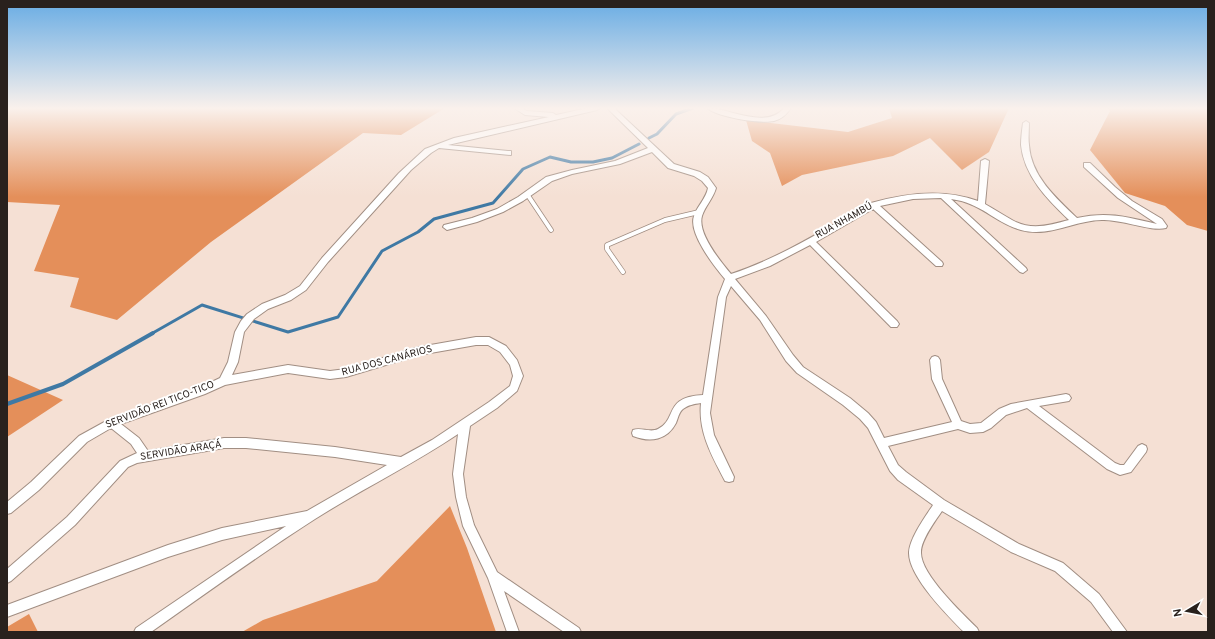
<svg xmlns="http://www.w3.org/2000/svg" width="1215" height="639" font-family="Overpass,sans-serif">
  <rect width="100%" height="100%" fill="#f5e0d4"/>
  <path fill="#e48f5a" d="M7,108H445L401,135L363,133L211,242L117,320L70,307L79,278L34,271L60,205L7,202Z
    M889,108H1009L989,152L962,170L930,138L893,156L802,175L782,186L770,153L752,141L746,120L848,132L892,118Z
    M1108,108H1208V231L1187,225L1165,206L1125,193L1090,150L1110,111Z
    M7,375L63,400L7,437Z
    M450,506L467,548L496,632H242L263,620L377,581Z
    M29,614L38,632H7V627Z"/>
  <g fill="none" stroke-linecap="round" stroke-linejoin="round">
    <path stroke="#3f79a4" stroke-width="3" d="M649,138L657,134L676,114L693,108
      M151,334L202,305L288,332L338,317L382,251L418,232L434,219L493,203L523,169L550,157L571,162H593L612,158L639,144"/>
    <path stroke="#3f79a4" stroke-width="4" d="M7,404L63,384L153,333"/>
    <g stroke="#a18e83" stroke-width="5.5">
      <path id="service" d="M527,194L551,230
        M623,272L607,249V245L665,220L699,212"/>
    </g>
    <g stroke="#a18e83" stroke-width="2">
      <path id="minor" d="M514,108H522L527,111L553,113L556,115L588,108H600L597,110L448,145L508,151H511V155L439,148L431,153L411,170L328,262L306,290L291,300L268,309L254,319L244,332L238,362L232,375L288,365L330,371L346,369L419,347L476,337H489L506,346L517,360L523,376L517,391L497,408L470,426L463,474L466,497L474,525L497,572L579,628L581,632H564L504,591L519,632H507L488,578L463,526L456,497L453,474L458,434C412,465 362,489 315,519C259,555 205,594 151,632H134L136,628L286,526L222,540L168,557L7,617V605L168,545L222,528L307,511L387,465L335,457L246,448H224L137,463L128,467L75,525L11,581L7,583V569L67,517L120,461L137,453L131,444L111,428L87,442L39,490L11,513L7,514V502L31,482L79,436L108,420L199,388L220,378L228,362L235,332L241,321L247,314L262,304L285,295L300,286L322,258L399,173L425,149L454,138L549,117L525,115ZM476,345H488L500,352L510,365L513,376L510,386L489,402L432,440L401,457L335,447L246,438H224L148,451L139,438L121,424L205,394L225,385L288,373L330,379L346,377L419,355Z
        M607,108H614L674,164L700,172L708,177L716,188C713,199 705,206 702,216C697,233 720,261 731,274C782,257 825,229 871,203C906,193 943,188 978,201L981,161L985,159L989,161L985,204C994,209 1003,215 1012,220C1031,231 1050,225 1069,220C1048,200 1024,176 1021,145C1021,138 1022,130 1023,123L1026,121L1029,123C1029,130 1028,138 1029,145C1031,176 1056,198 1077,218C1107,211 1128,217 1157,224L1118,198L1084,167V163H1090L1115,187L1132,201L1162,219L1167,226L1166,228C1151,232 1122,219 1102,220C1075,220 1049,238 1021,230C995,223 982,203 951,199L1026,268L1027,270L1023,273L1020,272L941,198L913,199L880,206L942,262L943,264L942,266H936L873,209L816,242L897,321L899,324L897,327H891L810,245L770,266L735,279L766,316L793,355L803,367L850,398L868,413L876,422L884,438L952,422L932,379L930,360L932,357L935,356L938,357L940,360L942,379L961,421L970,424L981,423L999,409L1011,404L1066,394L1069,395L1071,398L1069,401L1039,406L1115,463L1120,465H1124L1138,446L1142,444L1146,446L1147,449L1146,452L1131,472L1120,475L1107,469L1027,408L1006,415L991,428L983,432L970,433L958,429L888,446L898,465L906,472L944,500L1019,544L1063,563L1099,594L1127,632H1113L1091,602L1055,571L1011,552L942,511C935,521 921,540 921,552C920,574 962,613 977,628L979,632H964C948,616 908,576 909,552C910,538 925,517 933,505L898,480L890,471L868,428L860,419L843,405L797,373L786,361L760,320L731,286L726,297L710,413L714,435L734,477L733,481L729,482L725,481C712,456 698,432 701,403C694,404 688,405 683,409C679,412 678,418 676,423C667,440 651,443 633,436L632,433L633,430C641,427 650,433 658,429C678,419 663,397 703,395L718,297L725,279C714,266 688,233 694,216C697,206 706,199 708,188L702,181L694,176L668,168L652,152L620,164L572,174L552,181L523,201L503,212L477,222L447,230L443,227L444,225L472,218L497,209L518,197L546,177L572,170L615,161L648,148Z
        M707,108C730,108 766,130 784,108H791C787,114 782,119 774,121C759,124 718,117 707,108Z"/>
    </g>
    <use href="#service" stroke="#fff" stroke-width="4"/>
    <use href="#minor" fill="#fff" fill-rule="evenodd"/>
  </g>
  <linearGradient id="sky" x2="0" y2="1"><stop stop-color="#68ace4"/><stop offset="0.55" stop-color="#faf1ec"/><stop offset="1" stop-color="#faf1ec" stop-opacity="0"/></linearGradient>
  <rect width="1215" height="197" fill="url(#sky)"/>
  <g text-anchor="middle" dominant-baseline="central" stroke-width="4" stroke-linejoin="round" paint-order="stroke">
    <g font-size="10" fill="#29211d" stroke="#fff">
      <text transform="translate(844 221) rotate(-29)">RUA NHAMBÚ</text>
      <text transform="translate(387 361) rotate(-15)">RUA DOS CANÁRIOS</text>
      <text transform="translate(160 405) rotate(-21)">SERVIDÃO REI TICO-TICO</text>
      <text transform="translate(181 451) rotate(-9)">SERVIDÃO ARAÇÁ</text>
    </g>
  </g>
  <rect width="1215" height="639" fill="none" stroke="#29211d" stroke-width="16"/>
  <g transform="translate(1187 611) rotate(260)" stroke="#ffffff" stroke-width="3" paint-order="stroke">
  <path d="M0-3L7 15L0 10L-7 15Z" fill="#29211d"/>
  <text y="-6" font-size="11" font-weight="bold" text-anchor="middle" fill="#29211d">N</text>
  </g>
</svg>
